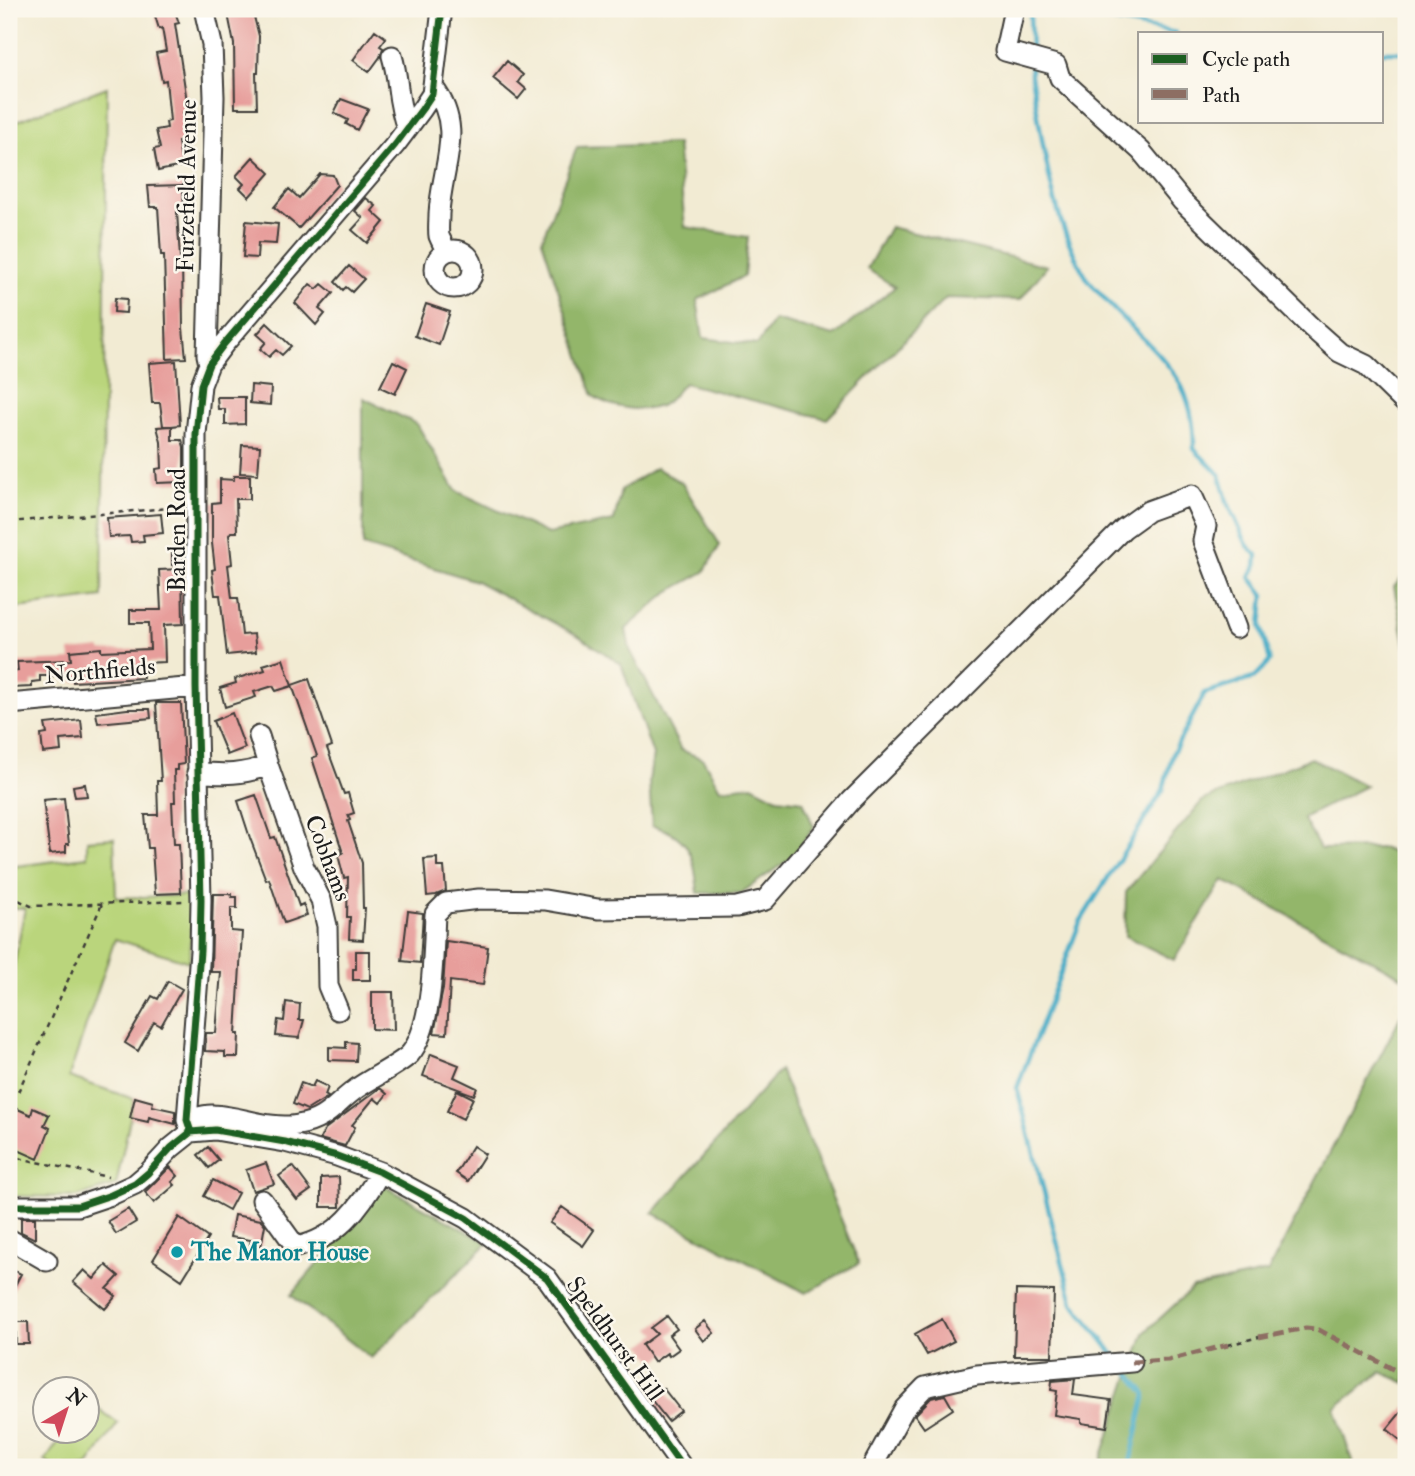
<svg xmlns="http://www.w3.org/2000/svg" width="1415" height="1476" font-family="'IM FELL Double Pica',serif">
  <rect width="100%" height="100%" fill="#fbf7ec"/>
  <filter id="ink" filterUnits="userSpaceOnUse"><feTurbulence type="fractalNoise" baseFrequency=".0143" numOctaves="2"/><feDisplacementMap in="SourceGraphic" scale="14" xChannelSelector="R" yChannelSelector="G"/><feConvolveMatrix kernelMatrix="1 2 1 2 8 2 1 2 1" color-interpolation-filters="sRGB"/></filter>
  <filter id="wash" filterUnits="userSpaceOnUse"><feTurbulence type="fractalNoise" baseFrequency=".00686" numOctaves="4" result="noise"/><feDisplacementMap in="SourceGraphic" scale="28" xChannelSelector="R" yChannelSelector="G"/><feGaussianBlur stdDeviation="1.57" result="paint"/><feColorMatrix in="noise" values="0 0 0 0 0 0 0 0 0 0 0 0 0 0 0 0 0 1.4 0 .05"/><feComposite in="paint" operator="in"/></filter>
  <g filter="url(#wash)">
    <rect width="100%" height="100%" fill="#f2ebd3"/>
    <path fill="#bad57b" stroke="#6b784c" stroke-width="2" d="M107,87L102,597L9,609V124Z
      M114,838L116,898L194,895L189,962L115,939L69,1077L134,1099L116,1185L77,1197L9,1196V991L25,908H9V867L87,857V840Z
      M88,1401L118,1423L87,1467H54L45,1461L66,1431L88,1430Z"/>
    <path fill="#93b66b" stroke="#586944" stroke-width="2" d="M677,144L685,227L748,237L744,276L697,300L703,338L757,345L774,320L834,336L895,287L867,269L890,227L1047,266L1020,300L946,298L827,419L684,383C678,389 671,400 664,404C645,414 610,408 593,396L542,240L577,147Z
      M363,398L417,424L456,491L548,534L614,521L621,490L656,468L682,483L720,545L704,572L668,592L626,629L630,650L681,750L703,759L720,789L752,785L777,798L803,801L814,827L790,859L741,893H698C694,857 691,835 652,826L649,781L653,755L621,664L577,635L476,581L363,546Z
      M1406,572V648L1394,587Z
      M1311,758L1366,786L1303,818L1320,849L1382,848L1406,859V979L1223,880L1174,960L1125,936L1126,892L1203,800Z
      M1406,1006V1383L1381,1372L1335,1408L1354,1467H1098L1144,1333L1193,1288L1268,1272Z
      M780,1070L859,1263L806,1293L653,1213Z
      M384,1186L488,1243L371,1358L291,1295Z"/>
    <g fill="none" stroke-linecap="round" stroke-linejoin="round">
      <path stroke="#48adc7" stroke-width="4.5" d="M1030,9L1031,53
        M1050,9L1176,33
        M1382,52H1406
        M1031,62V76C1044,145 1050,219 1088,280C1094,288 1103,296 1109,304C1155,355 1195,372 1194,449L1220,475L1227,501L1247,545L1257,555L1256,566L1250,577L1264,595L1261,626L1270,661L1254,678L1205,693L1173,753L1163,790L1080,922L1017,1088L1073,1303L1116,1357
        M1126,1369L1146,1394L1129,1467"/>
    </g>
    <g id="blocks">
      <path fill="#e79e9b" d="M153,9H174L179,23L175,24L189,114H183L188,140L178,142L182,166L158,171L154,149L160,148L156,130L167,128L166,122L170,121L166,80L162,81L156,53L166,51L162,28L159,29Z
        M227,9H252L259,36L258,73H256L257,108H235L234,44Z
        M375,30L386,38L380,46L383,48L380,57L369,72L353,60Z
        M507,61L523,75L518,82L526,89L518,99L493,78Z
        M341,99L368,109L357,130L346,124L348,120L334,113Z
        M253,157L270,173L249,197L240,188L244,184L236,176Z
        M320,174L333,175L337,185L299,228L274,207L289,189L299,198Z
        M183,185L184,212H177L180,258H182L183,328L186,358L167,359L164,255H161L158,207H150L148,186Z
        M366,198L376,206L372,211L384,222L367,243L352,230L363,218L355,211Z
        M246,221L278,224L276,244L258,243L257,258L243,257Z
        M349,266L364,279L352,292L346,287L343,290L335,282Z
        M310,284L317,289L322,284L333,293L319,309L325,314L316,325L295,303Z
        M115,298L127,299L126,313L114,312Z
        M426,304L450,312L439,345L415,336Z
        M267,323L291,346L282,355L276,350L269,357L260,349L266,342L257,334Z
        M176,361L180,425L172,426V440H182L184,447V482L157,483L156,469L162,468L161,442L157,427L172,426H163L160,403H152L149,363Z
        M393,361L407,368L395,394L380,387Z
        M251,385L271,387L270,405L250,403Z
        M217,397H245V424L225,425V409H218Z
        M242,445L260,446L258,474L240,473Z
        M234,476H250V499H236L237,532H231L229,535L232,564L228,565L232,598H238L242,635L254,634L256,652L227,655L220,595H215L212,570L215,569L212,543V503L220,502V479L234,480Z
        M161,514L163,533L143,535L144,541L131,542L130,536L109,537L107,518Z
        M172,550L183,551V566L172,565Z
        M182,569L183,624L164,625L165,662L142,663L143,678L73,682L72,676H40V681L32,682V687L9,688V672L18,671L17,662L71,660L70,651L101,648V651L150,649L149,623H130V610H161L159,570Z
        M283,659L292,686L276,691L273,686L254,692L256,697L225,707L220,688L236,683L235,679L265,670L263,665Z
        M309,679L332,746L327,748L344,794L348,793L354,813L348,815L350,820L348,821L362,863L363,908H365L363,940L349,939L350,917H347L348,877L344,878L338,855L343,853L312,758L317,756L292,685Z
        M156,703H181L184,764L177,765V770H174L175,802H172L174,844H179L181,893L155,894L152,848H148L145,815H158L157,781H161Z
        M127,709H150L151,718L98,723L96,713Z
        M232,713L245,748L227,755L213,721Z
        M81,720L83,738L60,740L61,751L43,753L41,735L47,734L45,724Z
        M85,784L87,796L75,797L73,786Z
        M256,795L271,838L275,837L299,906L303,904L307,915L284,923L269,879L266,880L250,838L238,801Z
        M64,798L69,844H66V852L50,854L43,800Z
        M437,858V867H444L446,891L436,895L427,896L424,859Z
        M213,894H231L232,897H237V908H231V931L242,932L236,1034H239L238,1057H225V1052L205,1051L206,1033H216L221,972H211Z
        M408,911L423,913L420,963L402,961Z
        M446,941L488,947L483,985L450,981L447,1034L434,1033L443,989Z
        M356,951H370V980H353V969H356Z
        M168,981L182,989L161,1026L154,1022L138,1051L125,1043L152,996L158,999Z
        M372,992H393L394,1030L372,1029Z
        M286,1002L300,1004L299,1020H304L299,1038L276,1036L278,1020L284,1021Z
        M346,1042L357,1043L356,1061L329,1060V1047L346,1048Z
        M431,1054L459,1065L454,1077L477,1088L474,1095L423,1076Z
        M315,1081L328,1087L325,1095L328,1097L307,1110L293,1104L301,1083L312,1087Z
        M380,1088L387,1094L380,1103L374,1098L352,1125L355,1127L345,1146L320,1139L325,1129Z
        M457,1090L473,1098L463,1119L447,1111Z
        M135,1097L153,1102L152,1106L175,1111V1124L149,1117L148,1122L130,1118Z
        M9,1105L31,1115L33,1108L49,1115L44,1125L50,1128L38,1159L9,1146Z
        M473,1146L485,1154L468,1181L456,1173Z
        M208,1147L219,1160L209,1168L198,1155Z
        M266,1163L274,1184L253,1191L246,1170Z
        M293,1166L311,1190L297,1200L279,1176Z
        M170,1167L178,1176L172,1182L175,1185L154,1203L145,1192Z
        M339,1177L340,1207H321V1178Z
        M213,1180L238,1193L229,1210L204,1196Z
        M562,1207L594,1230L583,1246L550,1223Z
        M128,1209L136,1222L116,1234L108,1221Z
        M234,1215L261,1220L265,1225L261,1247L250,1245L251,1240L230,1237Z
        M179,1217L208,1238L182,1280L153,1260Z
        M21,1218H35V1239L21,1232Z
        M106,1265L119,1276L107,1289L116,1296L105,1309L73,1282L84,1270L94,1279Z
        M9,1268L21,1274L9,1297Z
        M1016,1290L1054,1291L1052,1356H1014Z
        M667,1316L677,1329L669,1335L679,1349L669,1356L667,1353L654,1362L642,1345L657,1334L651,1328Z
        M942,1319L954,1341L927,1355L915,1334Z
        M705,1321L714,1333L704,1341L695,1329Z
        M16,1322H28L29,1344H16Z
        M1075,1379L1073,1395L1111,1400L1107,1427L1081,1423V1419L1054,1415L1057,1391L1051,1390L1052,1381Z
        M663,1388L681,1411L668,1421L650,1398Z
        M945,1395L953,1409L924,1428L915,1415L931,1398Z
        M1406,1406V1445L1387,1429Z"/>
    </g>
  </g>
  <g filter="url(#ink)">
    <use href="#blocks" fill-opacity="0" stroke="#3c3b37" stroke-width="2"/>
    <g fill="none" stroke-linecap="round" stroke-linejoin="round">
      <g stroke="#3c3b37" stroke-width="23">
        <path id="minor" d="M204,9L212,44L214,97L207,355L209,364
          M1014,9L1005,51L1056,65L1060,78L1141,151L1182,201L1312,328L1339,352L1366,365L1406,404
          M392,56C400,82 396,100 407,128
          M433,87C466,129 441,167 439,214C439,221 438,230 439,236C441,241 444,246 446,251
          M435 269a19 19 0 1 1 38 0a19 19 0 1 1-38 0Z
          M9,704L196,687
          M259,736L268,765
          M197,772C223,775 244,775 268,765L304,867L321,900L327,926L328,986L338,1010
          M187,1120C195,1118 205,1114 213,1115C241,1116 269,1130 298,1125C326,1121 335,1104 356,1089C368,1080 402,1063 410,1054C434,1025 433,952 435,914L446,903L479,899L545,900L598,909L737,907L765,900L851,801L1123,529L1148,511L1192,495L1206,526L1203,541L1236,628
          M191,1131L187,1120L200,951L201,900L196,687V434L201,385L209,364L224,344L395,145L422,109L432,94L442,9
          M262,1200L296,1247C337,1239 361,1207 380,1172
          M9,1206H78L111,1195L135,1184L148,1173L171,1148L191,1132L215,1130L285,1142L337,1156L380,1172L466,1218L547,1278L682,1467
          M9,1239L47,1261
          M872,1467L904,1409L925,1387L977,1375L1132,1362"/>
      </g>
      <path stroke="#3c3b37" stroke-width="2.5" stroke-dasharray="5 5" stroke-linecap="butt" d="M9,522L180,507
        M9,900L16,899L31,906L185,901
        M9,1096L18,1092L102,904
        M9,1156L108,1177
        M1228,1345L1259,1337"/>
      <use href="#minor" stroke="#fff" stroke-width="19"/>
      <path stroke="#8d6e63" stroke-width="5" stroke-dasharray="10 5" stroke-linecap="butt" d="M1259,1337L1306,1328L1317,1329L1406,1376
        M1132,1362L1168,1360L1228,1345"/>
      <g stroke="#fbf7ec" stroke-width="11">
        <path id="cycleway" d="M191,1132L187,1120L200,951L201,900L196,687V434L201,385L209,364L224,344L395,145L422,109L432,94L442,9
          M9,1206H78L111,1195L135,1184L148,1173L171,1148L191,1132L215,1130L285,1142L337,1156L380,1172L466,1218L547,1278L682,1467"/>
      </g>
      <use href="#cycleway" stroke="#1b5e20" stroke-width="7"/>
    </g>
  </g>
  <circle fill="#0f9aa8" stroke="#fbf7ec" stroke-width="2.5" cx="177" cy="1252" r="7"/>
  <g text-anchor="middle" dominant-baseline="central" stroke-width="5" stroke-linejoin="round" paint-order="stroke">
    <g font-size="24" fill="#1c1c1c" stroke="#fbf7ec">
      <text transform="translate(187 186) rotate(-89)">Furzefield Avenue</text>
      <text transform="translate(177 530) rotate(-90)">Barden Road</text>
      <text transform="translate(100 671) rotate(-5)">Northfields</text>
      <text transform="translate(328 858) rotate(69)">Cobhams</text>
      <text transform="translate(615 1339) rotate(54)">Speldhurst Hill</text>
    </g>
    <g font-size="24" font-weight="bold" fill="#0d838f" stroke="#fbf7ec" text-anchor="start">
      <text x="191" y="1252">The Manor House</text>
    </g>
  </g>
  <rect width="1415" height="1476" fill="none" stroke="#fbf7ec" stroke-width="35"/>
  <rect x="1138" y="32" width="245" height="91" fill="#fbf7ec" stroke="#a29f99" stroke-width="2"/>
  <rect x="1152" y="54" width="35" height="10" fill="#1b5e20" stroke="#a29f99" stroke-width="2"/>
  <text x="1202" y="66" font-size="21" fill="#1c1c1c">Cycle path</text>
  <rect x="1152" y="89" width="35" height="10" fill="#8d6e63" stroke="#a29f99" stroke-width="2"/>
  <text x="1202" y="102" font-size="21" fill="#1c1c1c">Path</text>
  <g transform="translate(66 1410) rotate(39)"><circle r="33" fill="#fbf7ec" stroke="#a29f99" stroke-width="2"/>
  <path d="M0-5L12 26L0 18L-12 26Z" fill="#d1495b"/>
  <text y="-10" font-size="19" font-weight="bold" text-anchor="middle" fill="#1c1c1c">N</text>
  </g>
</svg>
